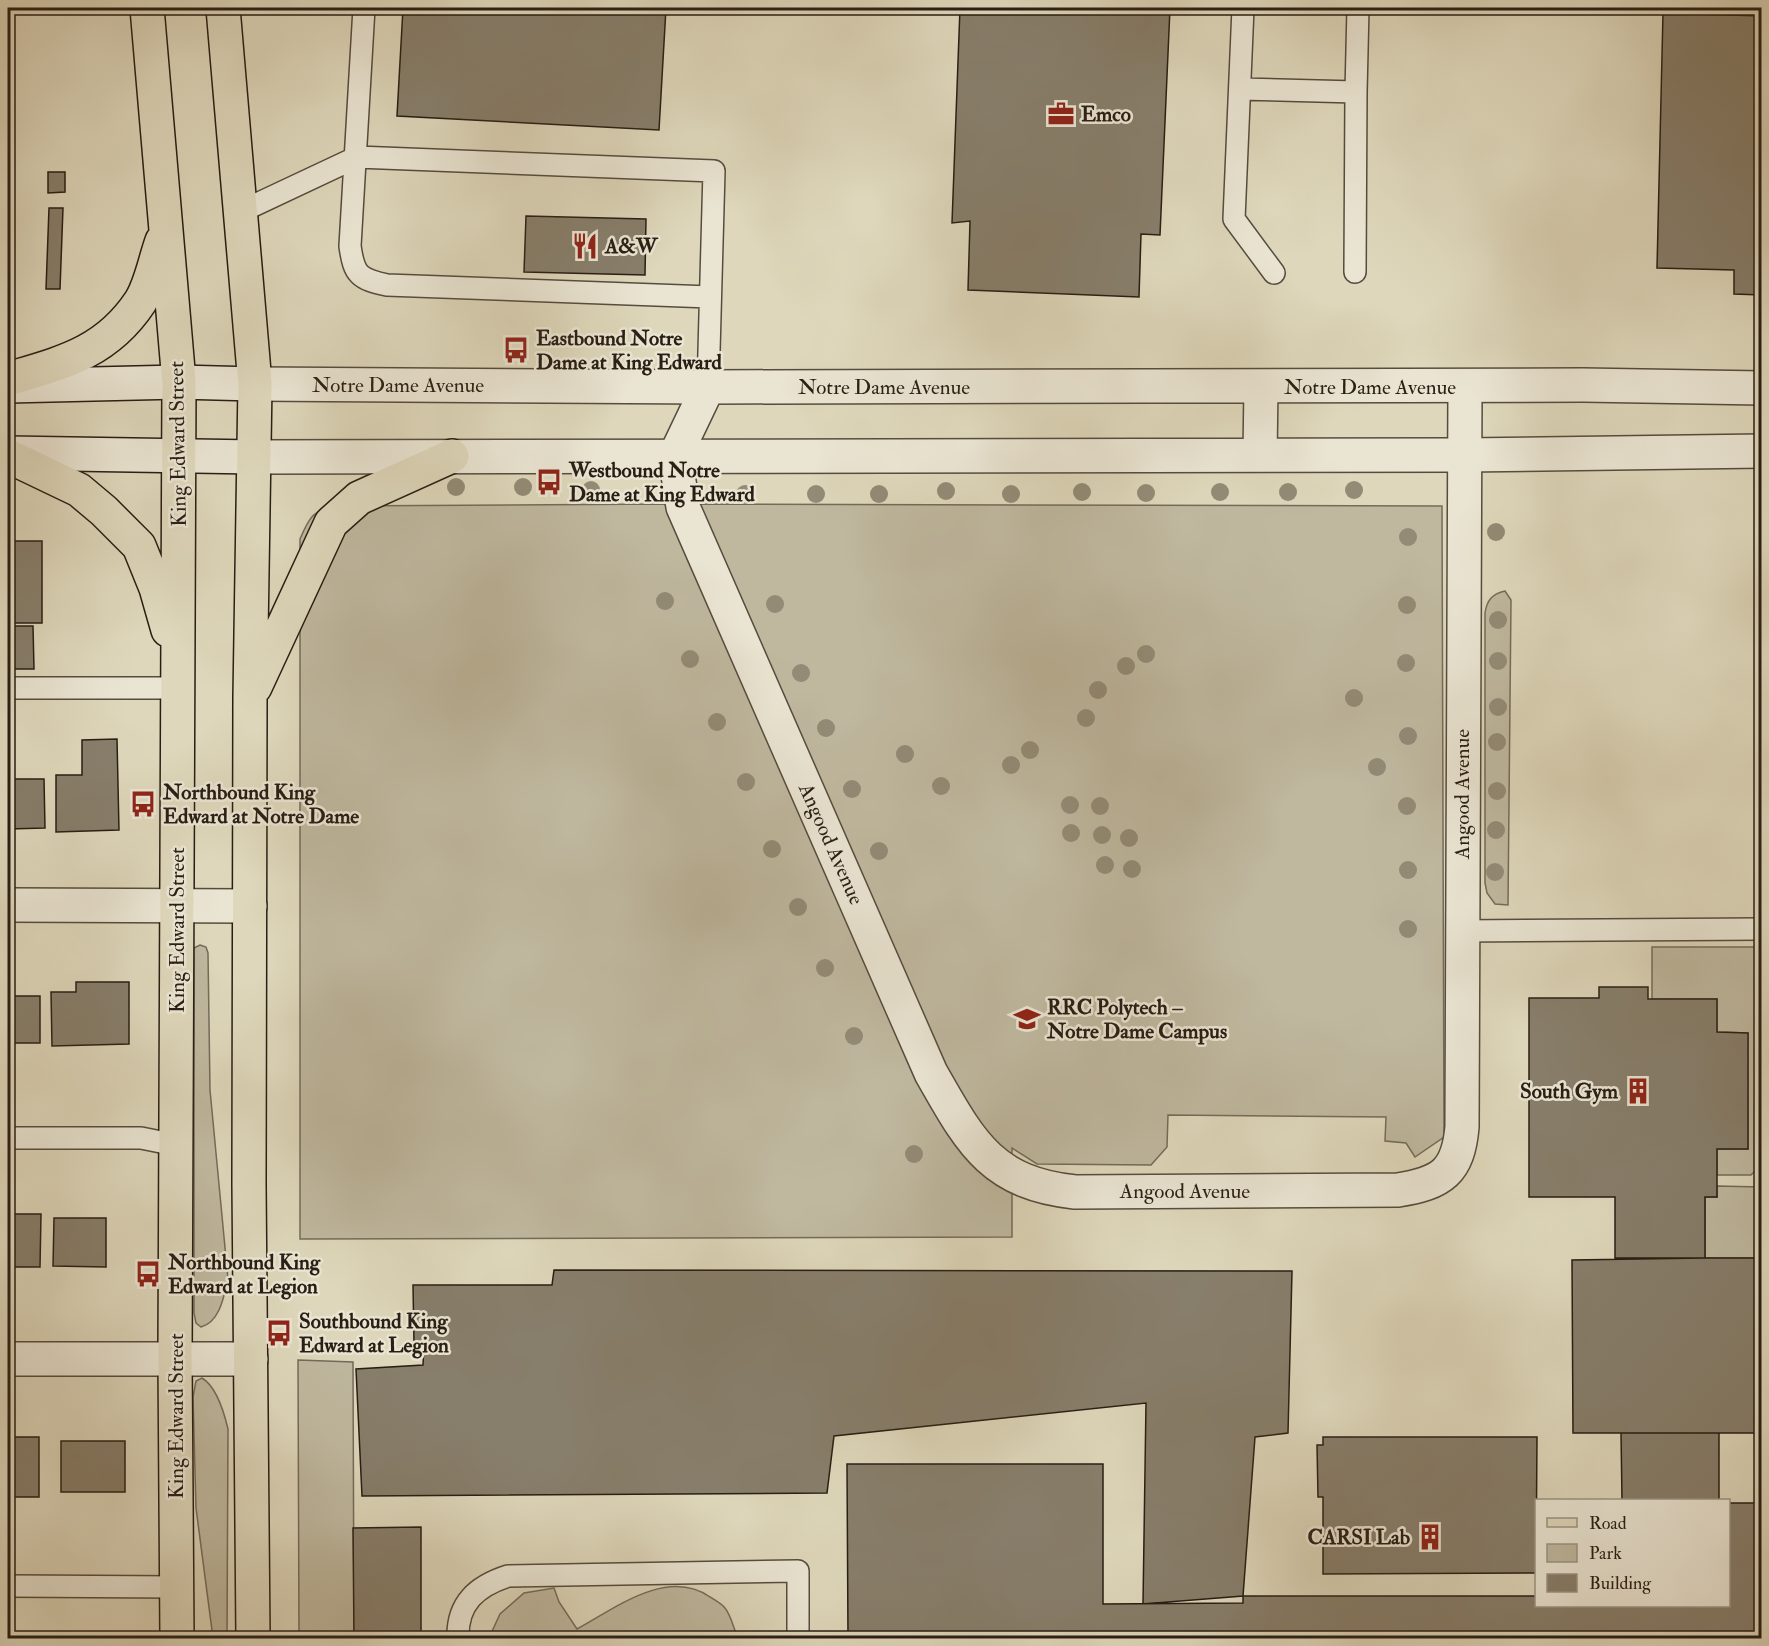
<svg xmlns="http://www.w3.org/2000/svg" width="1769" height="1646" font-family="'IM FELL Double Pica',serif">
  <rect width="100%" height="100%" fill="#ded7bb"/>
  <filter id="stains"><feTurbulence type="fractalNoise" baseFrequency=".00333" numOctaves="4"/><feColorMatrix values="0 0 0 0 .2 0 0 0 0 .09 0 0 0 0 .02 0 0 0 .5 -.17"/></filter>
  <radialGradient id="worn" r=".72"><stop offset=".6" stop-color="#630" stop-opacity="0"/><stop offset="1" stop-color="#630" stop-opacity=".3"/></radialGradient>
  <path fill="#bfb89f" stroke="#746b5a" stroke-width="1.5" d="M669,504L1442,506L1444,1137L1415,1157L1406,1143L1385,1141L1386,1117L1168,1115L1167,1147L1151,1165L1037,1164L1012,1148V1237L300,1239V539C309,518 312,511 335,506Z
    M1505,591L1511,600L1508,905L1495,904L1487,893L1485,883V613C1487,600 1492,594 1505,591Z
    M200,945L206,947L208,953L210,1090L228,1279C224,1296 220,1322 201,1327L196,1323L194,1313V948Z
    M1652,947H1758L1759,1167L1751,1175H1717V1149H1748V1033L1717,1032V999H1652Z
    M1717,1186L1761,1187V1258H1705V1197H1717Z
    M298,1360L353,1362L354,1638H299Z
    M202,1378C217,1387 224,1412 228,1429L227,1638H213L196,1508L193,1397L196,1381Z
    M554,1588L559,1602L577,1629C614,1609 667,1567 710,1597C715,1600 722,1604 725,1608C731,1615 734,1630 738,1638H489L500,1614L524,1593Z"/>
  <path fill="#877e6b" stroke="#281e14" stroke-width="1.5" d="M403,8H666L659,130L397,116Z
    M960,8H1170L1160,235L1141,234L1139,297L968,290L970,221L952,223Z
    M1663,13L1762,16V295L1734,294V270L1657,268Z
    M48,172H65V192L48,193Z
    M49,208H63L60,289H46Z
    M526,216L646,219L645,275L524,272Z
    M11,541H42V623H11Z
    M8,626H33L34,669H8Z
    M117,739L119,830L56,832V775H82V740Z
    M8,779H44L45,828L8,829Z
    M76,982H129V1044L52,1046L51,992H76Z
    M1599,987H1648V999H1717V1032L1748,1033V1149H1717V1197H1705V1258H1615V1197H1529V998H1599Z
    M8,996H40V1043H8Z
    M8,1214H41L40,1267H8Z
    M54,1218H106V1267L53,1266Z
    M1705,1258H1762V1433H1573L1572,1260Z
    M554,1270L1292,1271L1288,1433L1255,1437L1243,1596L1143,1604L1146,1403L834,1436L827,1493L362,1496L356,1369L423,1365L424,1345L414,1344L413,1285H552Z
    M1621,1433H1719V1500H1622Z
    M8,1437H39V1497H8Z
    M1323,1437H1537L1536,1573L1323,1574V1497H1318L1317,1445H1323Z
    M61,1441H125V1492H61Z
    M847,1464H1103V1604L1243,1603V1596H1536V1606H1728V1503H1762V1638H848Z
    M421,1527V1638H354L353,1528Z"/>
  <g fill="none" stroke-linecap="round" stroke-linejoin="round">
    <g stroke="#564c3e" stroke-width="24">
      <path id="service" d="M364,8L350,246C354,275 359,279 387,285L710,297
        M1243,8L1234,219L1274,273
        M1240,89L1356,92L1355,272
        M1356,92L1358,8
        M240,212L357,157L714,171L708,387
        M8,688H177
        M1461,931L1762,929
        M8,1138H141L176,1145
        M8,1586L177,1587
        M458,1638C457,1603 477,1586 508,1576L798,1571V1638"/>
    </g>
    <g stroke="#564c3e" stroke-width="36">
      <path id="minor" d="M708,387L675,456L683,507L931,1073C970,1141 990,1183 1075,1192L1398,1190C1442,1183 1458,1172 1462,1127L1465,387
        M8,905L250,906
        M8,1359H251"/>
    </g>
    <g stroke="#564c3e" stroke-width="36">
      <path id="tertiary" d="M255,384L708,387L1583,385L1762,388
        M1260,455L1261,387
        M256,457L1465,455L1762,451"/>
    </g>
    <g stroke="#281e14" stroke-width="36">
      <path id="secondary" d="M8,386L179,382L255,384
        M8,453L256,457"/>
    </g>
    <g stroke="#281e14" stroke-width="36">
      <path id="primary" d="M147,8L179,382L175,1359L177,1638
        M223,8L255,384L250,697L249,1184L253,1638
        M8,379C62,363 106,353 140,302C151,285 155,260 162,241
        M8,456L79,490L104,511L139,546L156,588L168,630
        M255,687L331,523L359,498L452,456"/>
    </g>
    <use href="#service" stroke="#eae5d3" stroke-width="21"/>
    <use href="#minor" stroke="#eae5d3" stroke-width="33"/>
    <use href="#tertiary" stroke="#eae5d3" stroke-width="33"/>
    <use href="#secondary" stroke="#eae5d3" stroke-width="33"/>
    <use href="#primary" stroke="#ded7bb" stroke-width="33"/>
  </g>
  <g fill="#938b76">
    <circle cx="456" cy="487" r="9"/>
    <circle cx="523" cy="487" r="9"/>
    <circle cx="591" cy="490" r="9"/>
    <circle cx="1354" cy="490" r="9"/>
    <circle cx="946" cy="491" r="9"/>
    <circle cx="1082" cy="492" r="9"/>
    <circle cx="1220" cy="492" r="9"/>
    <circle cx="1288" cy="492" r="9"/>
    <circle cx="1146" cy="493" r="9"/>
    <circle cx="745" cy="494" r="9"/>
    <circle cx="816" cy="494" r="9"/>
    <circle cx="879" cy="494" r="9"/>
    <circle cx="1011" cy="494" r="9"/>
    <circle cx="1496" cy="532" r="9"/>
    <circle cx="1408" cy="537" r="9"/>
    <circle cx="665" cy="601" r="9"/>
    <circle cx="775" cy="604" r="9"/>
    <circle cx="1407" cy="605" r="9"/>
    <circle cx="1498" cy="620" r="9"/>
    <circle cx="1146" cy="654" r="9"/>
    <circle cx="690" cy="659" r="9"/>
    <circle cx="1498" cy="661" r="9"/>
    <circle cx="1406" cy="663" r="9"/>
    <circle cx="1126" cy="666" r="9"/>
    <circle cx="801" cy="673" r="9"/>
    <circle cx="1098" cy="690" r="9"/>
    <circle cx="1354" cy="698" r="9"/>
    <circle cx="1498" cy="707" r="9"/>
    <circle cx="1086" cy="718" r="9"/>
    <circle cx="717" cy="722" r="9"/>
    <circle cx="826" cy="728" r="9"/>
    <circle cx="1408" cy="736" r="9"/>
    <circle cx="1497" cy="742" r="9"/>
    <circle cx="1030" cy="750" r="9"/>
    <circle cx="905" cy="754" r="9"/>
    <circle cx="1011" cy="765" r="9"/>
    <circle cx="1377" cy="767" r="9"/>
    <circle cx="746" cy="782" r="9"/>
    <circle cx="941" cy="786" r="9"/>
    <circle cx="852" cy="789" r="9"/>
    <circle cx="1497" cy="791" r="9"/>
    <circle cx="1070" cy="805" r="9"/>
    <circle cx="1100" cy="806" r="9"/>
    <circle cx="1407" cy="806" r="9"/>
    <circle cx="1496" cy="830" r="9"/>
    <circle cx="1071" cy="833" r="9"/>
    <circle cx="1102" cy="835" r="9"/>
    <circle cx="1129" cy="838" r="9"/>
    <circle cx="772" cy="849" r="9"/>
    <circle cx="879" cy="851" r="9"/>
    <circle cx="1105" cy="865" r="9"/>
    <circle cx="1132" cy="869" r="9"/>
    <circle cx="1408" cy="870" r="9"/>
    <circle cx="1495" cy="872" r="9"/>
    <circle cx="798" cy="907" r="9"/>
    <circle cx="1408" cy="929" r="9"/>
    <circle cx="825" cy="968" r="9"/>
    <circle cx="854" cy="1036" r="9"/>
    <circle cx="914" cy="1154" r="9"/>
  </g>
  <defs>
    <g id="office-bare" transform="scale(2.07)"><path d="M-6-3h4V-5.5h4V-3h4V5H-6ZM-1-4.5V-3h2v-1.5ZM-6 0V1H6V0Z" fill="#8f2418" stroke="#eae5d3" stroke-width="2.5" paint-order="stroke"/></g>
    <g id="restaurant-bare" transform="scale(2.07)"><path d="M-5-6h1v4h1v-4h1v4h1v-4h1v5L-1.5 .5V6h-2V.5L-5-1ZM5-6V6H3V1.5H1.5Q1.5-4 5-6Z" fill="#8f2418" stroke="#eae5d3" stroke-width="2.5" paint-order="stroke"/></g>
    <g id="bus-bare" transform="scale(2.07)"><path d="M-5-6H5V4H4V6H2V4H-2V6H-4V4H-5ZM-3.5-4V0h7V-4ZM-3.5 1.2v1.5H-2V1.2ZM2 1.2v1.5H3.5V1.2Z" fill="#8f2418" stroke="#eae5d3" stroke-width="2.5" paint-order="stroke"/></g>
    <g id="university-bare" transform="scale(2.07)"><path d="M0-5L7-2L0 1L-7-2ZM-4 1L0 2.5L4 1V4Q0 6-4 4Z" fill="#8f2418" stroke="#eae5d3" stroke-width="2.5" paint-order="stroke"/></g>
    <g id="building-bare" transform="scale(2.07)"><path d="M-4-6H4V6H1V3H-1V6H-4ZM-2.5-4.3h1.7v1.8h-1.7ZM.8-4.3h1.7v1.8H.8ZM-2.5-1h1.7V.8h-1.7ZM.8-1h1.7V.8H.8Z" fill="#8f2418" stroke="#eae5d3" stroke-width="2.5" paint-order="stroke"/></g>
  </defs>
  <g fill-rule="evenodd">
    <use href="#office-bare" x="1061" y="114"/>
    <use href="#restaurant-bare" x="585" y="246"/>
    <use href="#bus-bare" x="516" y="350"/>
    <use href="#bus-bare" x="549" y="482"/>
    <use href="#bus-bare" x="143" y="804"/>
    <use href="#university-bare" x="1027" y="1019"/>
    <use href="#building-bare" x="1638" y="1091"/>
    <use href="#bus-bare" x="148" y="1274"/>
    <use href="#bus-bare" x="279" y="1333"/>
    <use href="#building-bare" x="1430" y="1537"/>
  </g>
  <g text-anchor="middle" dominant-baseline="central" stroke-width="5" stroke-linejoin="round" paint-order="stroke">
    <g font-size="21" font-weight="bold" fill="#281e14" stroke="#eae5d3" text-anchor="start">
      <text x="1081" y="114">Emco</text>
      <text x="605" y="246">A&amp;W</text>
      <text x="536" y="338">Eastbound Notre<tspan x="536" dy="24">Dame at King Edward</tspan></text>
      <text x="569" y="470">Westbound Notre<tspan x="569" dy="24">Dame at King Edward</tspan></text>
      <text x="163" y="792">Northbound King<tspan x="163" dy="24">Edward at Notre Dame</tspan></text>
      <text x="1047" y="1007">RRC Polytech –<tspan x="1047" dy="24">Notre Dame Campus</tspan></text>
      <text x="1618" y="1091" text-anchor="end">South Gym</text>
      <text x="168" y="1262">Northbound King<tspan x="168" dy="24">Edward at Legion</tspan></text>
      <text x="299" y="1321">Southbound King<tspan x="299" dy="24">Edward at Legion</tspan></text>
      <text x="1410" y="1537" text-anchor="end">CARSI Lab</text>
    </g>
    <g font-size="21" fill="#281e14" stroke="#eae5d3">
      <text x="398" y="385">Notre Dame Avenue</text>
      <text x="884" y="387">Notre Dame Avenue</text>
      <text x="1370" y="387">Notre Dame Avenue</text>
      <text transform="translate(178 444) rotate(-91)">King Edward Street</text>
      <text transform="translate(1462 794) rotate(-90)">Angood Avenue</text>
      <text transform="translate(831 844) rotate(66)">Angood Avenue</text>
      <text transform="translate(177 930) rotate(-90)">King Edward Street</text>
      <text x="1185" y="1191">Angood Avenue</text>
      <text transform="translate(176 1416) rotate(-90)">King Edward Street</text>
    </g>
  </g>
  <rect width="1769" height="1646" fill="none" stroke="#ded7bb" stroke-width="30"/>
  <rect x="9" y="9" width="1751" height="1628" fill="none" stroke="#281e14" stroke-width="3"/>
  <rect x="15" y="15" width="1739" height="1616" fill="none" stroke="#281e14" stroke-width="1.5"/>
  <rect x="1535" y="1499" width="195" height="108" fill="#eae5d3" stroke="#9c9587" stroke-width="1.5"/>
  <rect x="1547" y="1518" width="30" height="9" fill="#ded7bb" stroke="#9c9587" stroke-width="1.5"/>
  <text x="1589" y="1529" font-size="18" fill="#281e14">Road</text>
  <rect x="1547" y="1544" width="30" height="18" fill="#bfb89f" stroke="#9c9587" stroke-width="1.5"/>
  <text x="1589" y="1559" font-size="18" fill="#281e14">Park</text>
  <rect x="1547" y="1574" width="30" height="18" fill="#877e6b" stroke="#9c9587" stroke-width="1.5"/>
  <text x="1589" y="1589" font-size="18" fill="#281e14">Building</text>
  <rect width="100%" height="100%" filter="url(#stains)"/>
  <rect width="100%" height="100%" fill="url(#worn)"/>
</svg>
